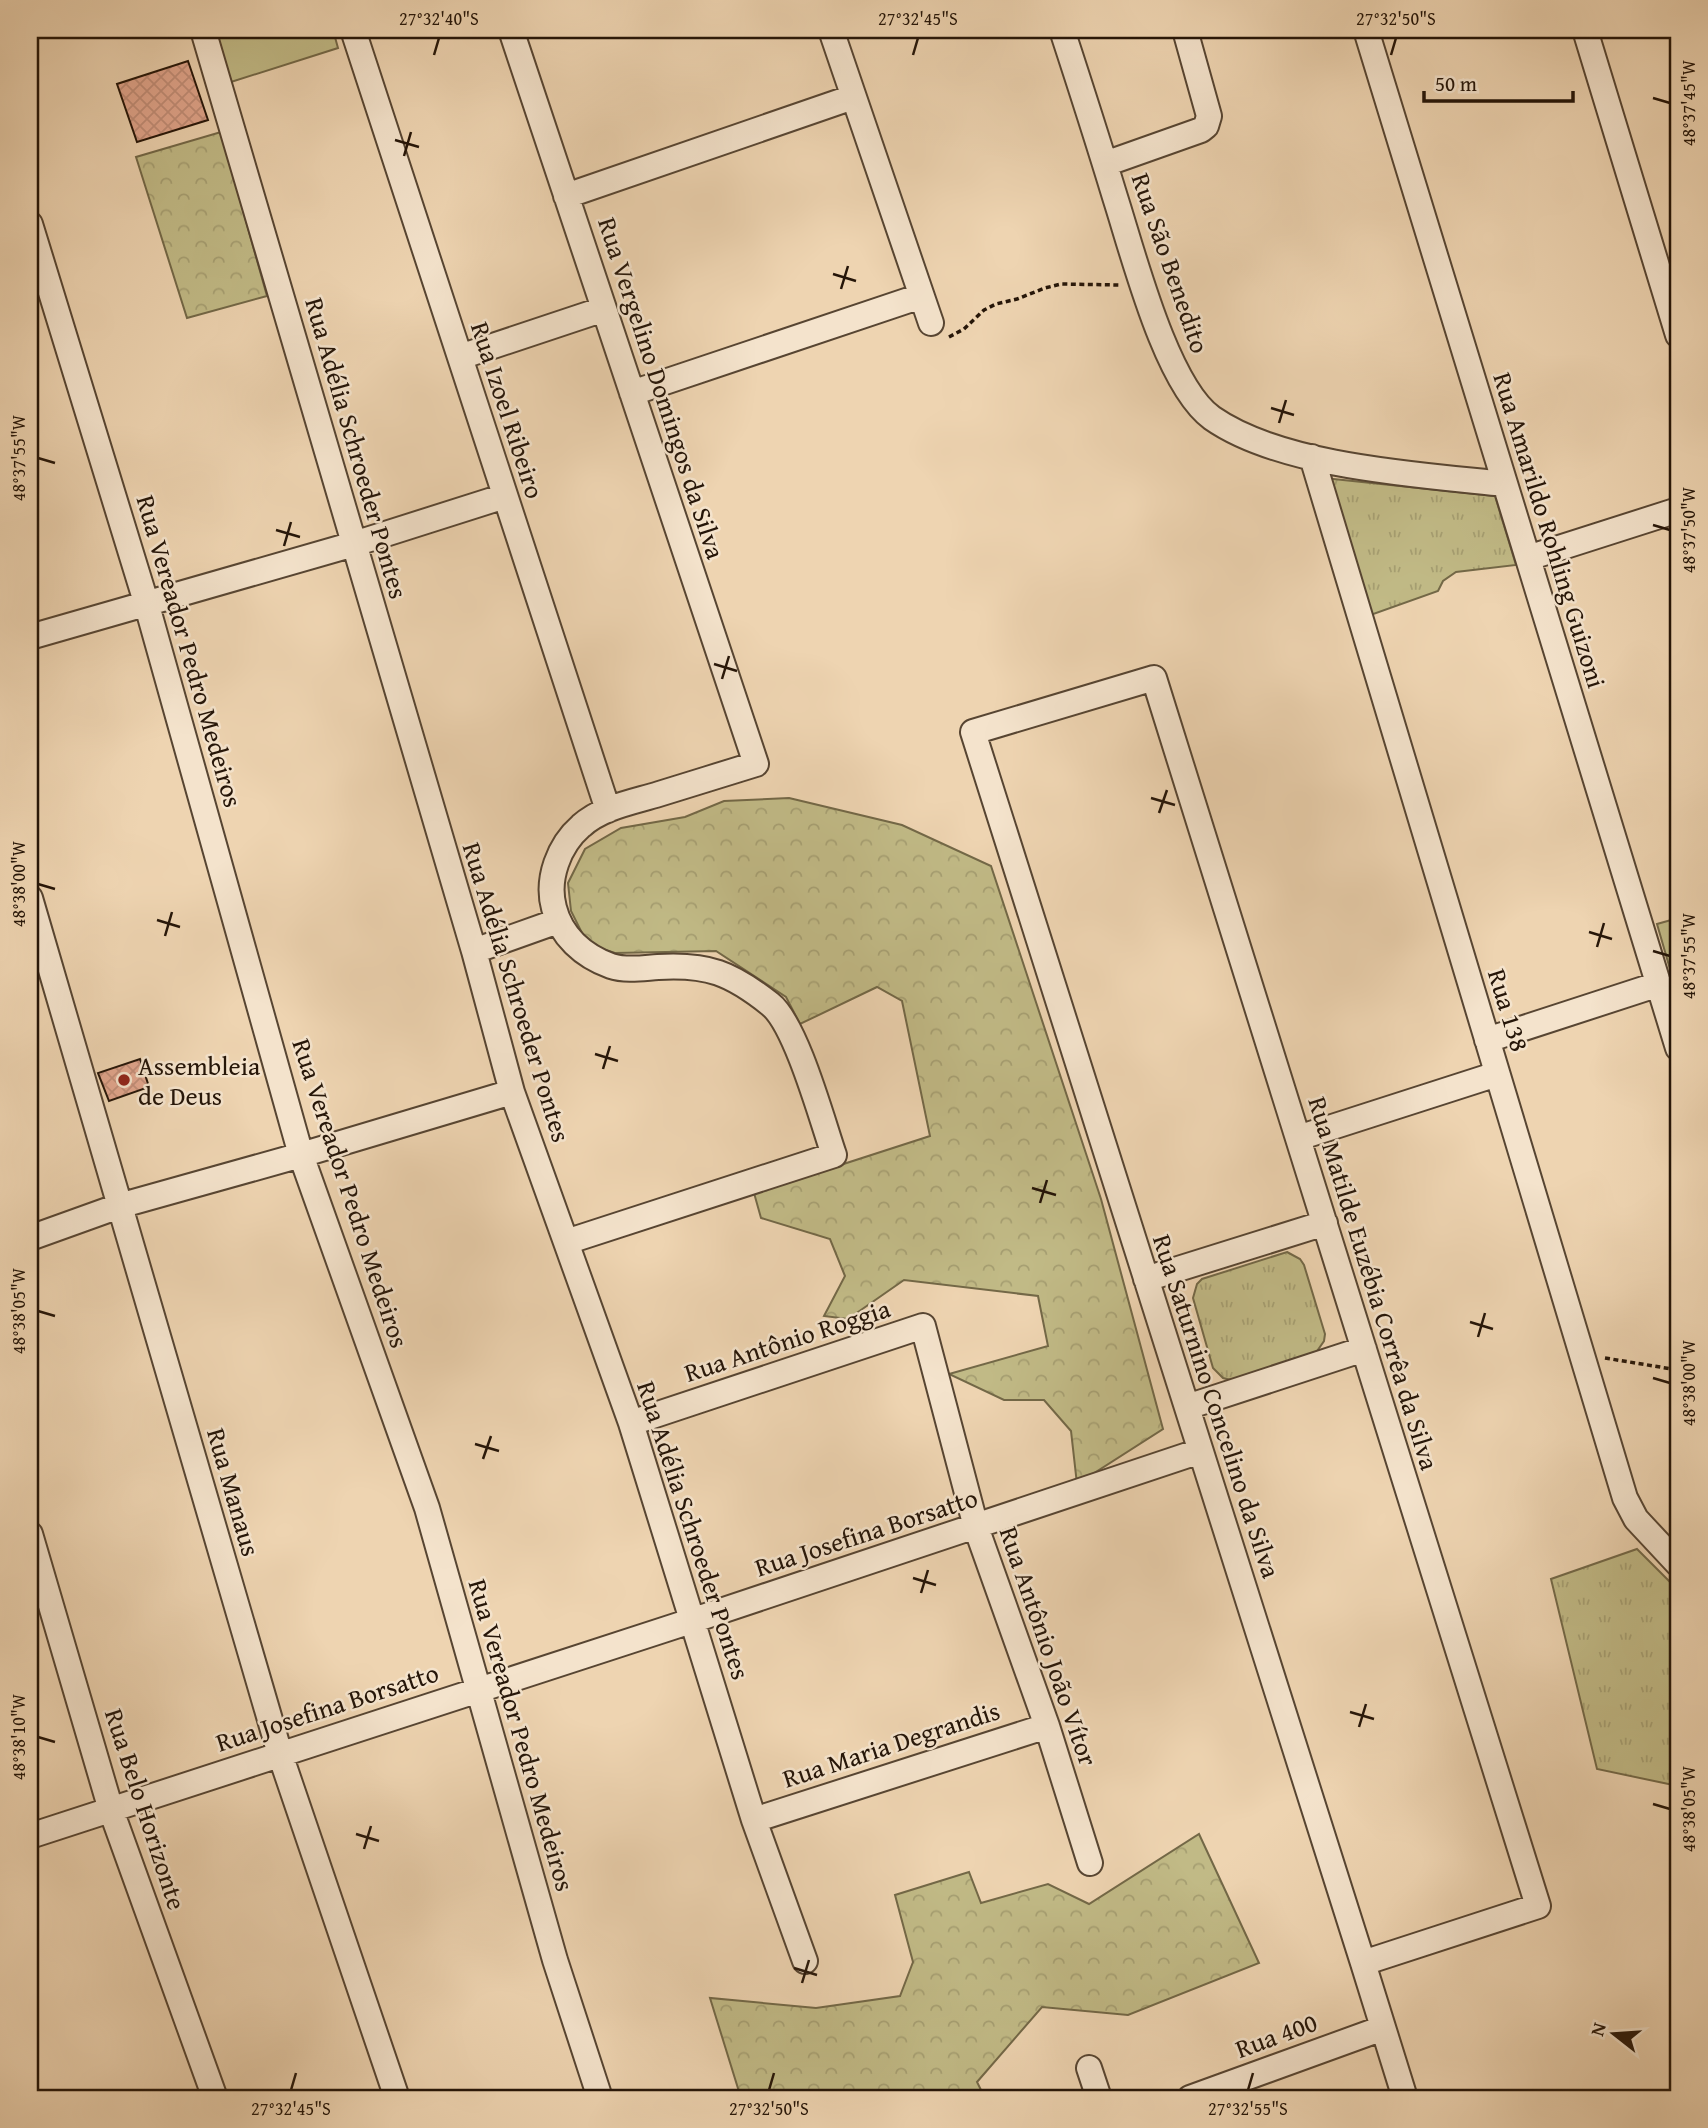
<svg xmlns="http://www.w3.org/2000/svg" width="1708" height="2128" font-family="'Gentium Book Plus',serif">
  <defs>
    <pattern id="grass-tufts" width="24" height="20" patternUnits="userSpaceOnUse" patternTransform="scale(1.75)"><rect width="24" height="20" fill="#c1ba86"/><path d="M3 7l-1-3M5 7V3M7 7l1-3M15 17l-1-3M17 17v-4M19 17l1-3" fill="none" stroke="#a69f72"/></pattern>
    <pattern id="forest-crowns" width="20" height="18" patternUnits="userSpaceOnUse" patternTransform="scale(1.75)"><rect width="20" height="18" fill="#c1ba86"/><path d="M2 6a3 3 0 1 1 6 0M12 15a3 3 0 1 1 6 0" fill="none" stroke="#a69f72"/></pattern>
    <pattern id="building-cross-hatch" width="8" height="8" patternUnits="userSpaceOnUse" patternTransform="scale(1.75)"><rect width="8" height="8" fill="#e2a68d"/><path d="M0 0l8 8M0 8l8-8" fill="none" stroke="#c28e78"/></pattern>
  </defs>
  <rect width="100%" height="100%" fill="#eed4b1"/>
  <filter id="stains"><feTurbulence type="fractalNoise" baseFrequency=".00286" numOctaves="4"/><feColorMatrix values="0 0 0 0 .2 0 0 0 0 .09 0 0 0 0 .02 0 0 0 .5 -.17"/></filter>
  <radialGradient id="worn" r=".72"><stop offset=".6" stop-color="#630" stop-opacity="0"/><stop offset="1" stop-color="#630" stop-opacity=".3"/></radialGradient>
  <path fill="url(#grass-tufts)" stroke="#736847" stroke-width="2" d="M1324,478L1495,496L1516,565L1456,572L1443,581L1438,591L1365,617Z
    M1287,1252L1300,1259L1304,1265L1325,1334L1324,1341L1315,1354L1231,1380L1223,1378L1213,1368L1193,1298L1197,1284L1202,1279Z
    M1637,1549L1678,1590V1786L1597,1769L1551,1579Z"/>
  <path fill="url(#forest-crowns)" stroke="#736847" stroke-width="2" d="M221,132L267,296L187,318L136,157Z
    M789,798L902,825L991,866L1101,1199L1163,1429L1077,1484L1071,1431L1044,1400H1004L949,1374L1048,1346L1038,1296L904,1280L848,1319L824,1316L845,1276L830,1239L761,1218L754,1193L930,1136L902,1001L877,987L800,1024L786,997L716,951L615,953L599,948L585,939L571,911L568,883L585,849L621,828L685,817L724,801Z
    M1199,1834L1259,1963L1128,2015L1042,2007L977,2082L985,2098H741L710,1998L816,2008L900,1996L913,1962L895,1895L969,1872L981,1903L1048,1884L1089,1904Z"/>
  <path fill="#c1ba86" stroke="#736847" stroke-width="2" d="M216,30H333L338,48L231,82Z
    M1678,918V967L1670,969L1657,924Z"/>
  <path fill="url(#building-cross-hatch)" stroke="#251508" stroke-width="2" d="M188,61L208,120L137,142L117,84Z
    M140,1059L149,1087L109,1101L98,1073Z"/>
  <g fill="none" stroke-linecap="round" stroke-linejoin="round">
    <g stroke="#574532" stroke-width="28">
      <path id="minor" d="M203,30L474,951L512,1092L631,1423L754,1820L805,1961
        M353,30L608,810
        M511,30L756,764C724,774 691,784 659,794C633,802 602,807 581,826C559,845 546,879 554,908C561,936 583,956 611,966C626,971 643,968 658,967C708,964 731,973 770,1004C796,1024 822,1120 834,1155L566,1242
        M831,30L931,323
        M1062,30C1080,85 1098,141 1115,197C1133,253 1166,385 1212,418C1282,467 1421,475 1505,484
        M1366,30L1678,1048
        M1585,30L1678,335
        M1105,164L1201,130L1206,126L1209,116L1185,30
        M566,196L853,97
        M30,224L146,602L301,1155L427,1508L555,1960L600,2098
        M460,357L604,309
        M632,393L921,296
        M1312,457L1625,1498L1636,1519L1678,1564
        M1528,558L1678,510
        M30,637L354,544L505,496
        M30,898L280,1754L397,2098
        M474,951L558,921
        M1487,1040L1659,984
        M1298,1138L1497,1074
        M30,1238L119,1206L301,1155L512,1092
        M1146,1279L1325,1223
        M1187,1407L1364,1349
        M631,1423L923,1326L976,1527L1047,1726L1090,1863
        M30,1534L111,1810L215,2098
        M754,1820L1047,1726
        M30,1836L691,1621L1200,1451
        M1363,1963L1538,1906L1154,678L973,732L1363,1963L1405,2098
        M1089,2068L1099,2098
        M1190,2098L1383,2028"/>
    </g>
    <path stroke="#251508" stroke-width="3.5" stroke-dasharray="5 3.5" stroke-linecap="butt" d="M949,337L964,329L984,310L996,304L1017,299L1045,288L1061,284L1119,285
      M1605,1358L1678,1370"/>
    <use href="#minor" stroke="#f4e3cc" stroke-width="24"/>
  </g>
  <path fill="none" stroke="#251508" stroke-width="2.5" d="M434,55L439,38M913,55L918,38M1391,55L1396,38M1653,98L1670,103M395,140L419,147M404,156L411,132M833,274L856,281M841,289L848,266M1271,408L1294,415M1279,423L1286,400M38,458L55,463M1653,525L1670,530M276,530L300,537M284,546L291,522M714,664L737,671M722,679L729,656M1151,798L1175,805M1159,813L1167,790M38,884L55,889M157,920L180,927M1589,932L1612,939M165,936L172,912M1597,947L1604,923M1653,951L1670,956M595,1054L618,1061M603,1069L610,1046M1032,1188L1056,1195M1040,1203L1047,1180M38,1311L55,1316M1470,1322L1493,1329M1478,1337L1485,1313M1653,1378L1670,1383M475,1444L499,1451M483,1459L491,1436M913,1578L936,1585M921,1593L928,1570M1350,1712L1374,1719M1359,1727L1366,1704M38,1737L55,1742M1653,1804L1670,1809M356,1834L379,1841M364,1849L371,1826M794,1968L817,1975M802,1983L809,1960M291,2090L296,2073M769,2090L774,2073M1248,2090L1253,2073"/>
  <circle fill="#8f2418" stroke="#f4e3cc" stroke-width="2.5" cx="124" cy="1080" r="7"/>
  <g text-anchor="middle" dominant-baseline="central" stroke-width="5" stroke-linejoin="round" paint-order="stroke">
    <g font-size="26" fill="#251508" stroke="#f4e3cc">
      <text transform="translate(1171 263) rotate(71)">Rua São Benedito</text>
      <text transform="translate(662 388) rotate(72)">Rua Vergelino Domingos da Silva</text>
      <text transform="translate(508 410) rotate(72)">Rua Izoel Ribeiro</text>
      <text transform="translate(357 448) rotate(74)">Rua Adélia Schroeder Pontes</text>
      <text transform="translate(1550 530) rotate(73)">Rua Amarildo Rohling Guizoni</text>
      <text transform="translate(190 651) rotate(74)">Rua Vereador Pedro Medeiros</text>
      <text transform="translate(517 992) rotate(73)">Rua Adélia Schroeder Pontes</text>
      <text transform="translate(1509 1010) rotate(73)">Rua 138</text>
      <text transform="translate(351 1193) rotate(72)">Rua Vereador Pedro Medeiros</text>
      <text transform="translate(1374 1283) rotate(73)">Rua Matilde Euzébia Corrêa da Silva</text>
      <text transform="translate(787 1340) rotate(-18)">Rua Antônio Roggia</text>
      <text transform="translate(1217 1406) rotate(72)">Rua Saturnino Concelino da Silva</text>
      <text transform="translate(234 1492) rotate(74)">Rua Manaus</text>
      <text transform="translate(694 1530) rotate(72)">Rua Adélia Schroeder Pontes</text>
      <text transform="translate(866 1532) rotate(-18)">Rua Josefina Borsatto</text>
      <text transform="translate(1049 1646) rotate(71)">Rua Antônio João Vítor</text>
      <text transform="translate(327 1707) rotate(-18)">Rua Josefina Borsatto</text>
      <text transform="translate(522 1735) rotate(74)">Rua Vereador Pedro Medeiros</text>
      <text transform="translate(891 1744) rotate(-18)">Rua Maria Degrandis</text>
      <text transform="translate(146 1809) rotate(72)">Rua Belo Horizonte</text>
      <text transform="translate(1276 2035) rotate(-20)">Rua 400</text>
    </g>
    <g font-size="26" fill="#251508" stroke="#f4e3cc" text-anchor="start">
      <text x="138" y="1065">Assembleia<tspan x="138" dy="30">de Deus</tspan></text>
    </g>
  </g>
  <rect width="1708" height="2128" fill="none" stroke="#eed4b1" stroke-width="77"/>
  <g transform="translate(1614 2034) rotate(287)" stroke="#f4e3cc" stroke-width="5" paint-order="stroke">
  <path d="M0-5L12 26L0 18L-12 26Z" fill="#251508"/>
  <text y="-10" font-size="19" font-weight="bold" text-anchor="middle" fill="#251508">N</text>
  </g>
  <path d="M1424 91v10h149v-10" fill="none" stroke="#251508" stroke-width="3.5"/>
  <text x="1435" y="91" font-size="21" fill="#251508" stroke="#f4e3cc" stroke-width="5" paint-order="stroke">50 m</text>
  <rect x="38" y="38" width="1632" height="2052" fill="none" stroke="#251508" stroke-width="2.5"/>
  <g font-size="18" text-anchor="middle" fill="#251508">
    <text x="439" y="25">27°32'40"S</text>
    <text x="918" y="25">27°32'45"S</text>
    <text x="1396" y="25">27°32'50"S</text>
    <text transform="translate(1689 103) rotate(-90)" y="6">48°37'45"W</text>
    <text transform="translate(19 458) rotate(-90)" y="6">48°37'55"W</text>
    <text transform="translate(1689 530) rotate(-90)" y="6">48°37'50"W</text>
    <text transform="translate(19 884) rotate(-90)" y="6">48°38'00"W</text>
    <text transform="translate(1689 956) rotate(-90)" y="6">48°37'55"W</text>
    <text transform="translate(19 1311) rotate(-90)" y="6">48°38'05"W</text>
    <text transform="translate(1689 1383) rotate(-90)" y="6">48°38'00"W</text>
    <text transform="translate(19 1737) rotate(-90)" y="6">48°38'10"W</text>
    <text transform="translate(1689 1809) rotate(-90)" y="6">48°38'05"W</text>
    <text x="291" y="2115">27°32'45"S</text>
    <text x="769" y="2115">27°32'50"S</text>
    <text x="1248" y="2115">27°32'55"S</text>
  </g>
  <rect width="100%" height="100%" filter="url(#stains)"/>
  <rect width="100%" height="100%" fill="url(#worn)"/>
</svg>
